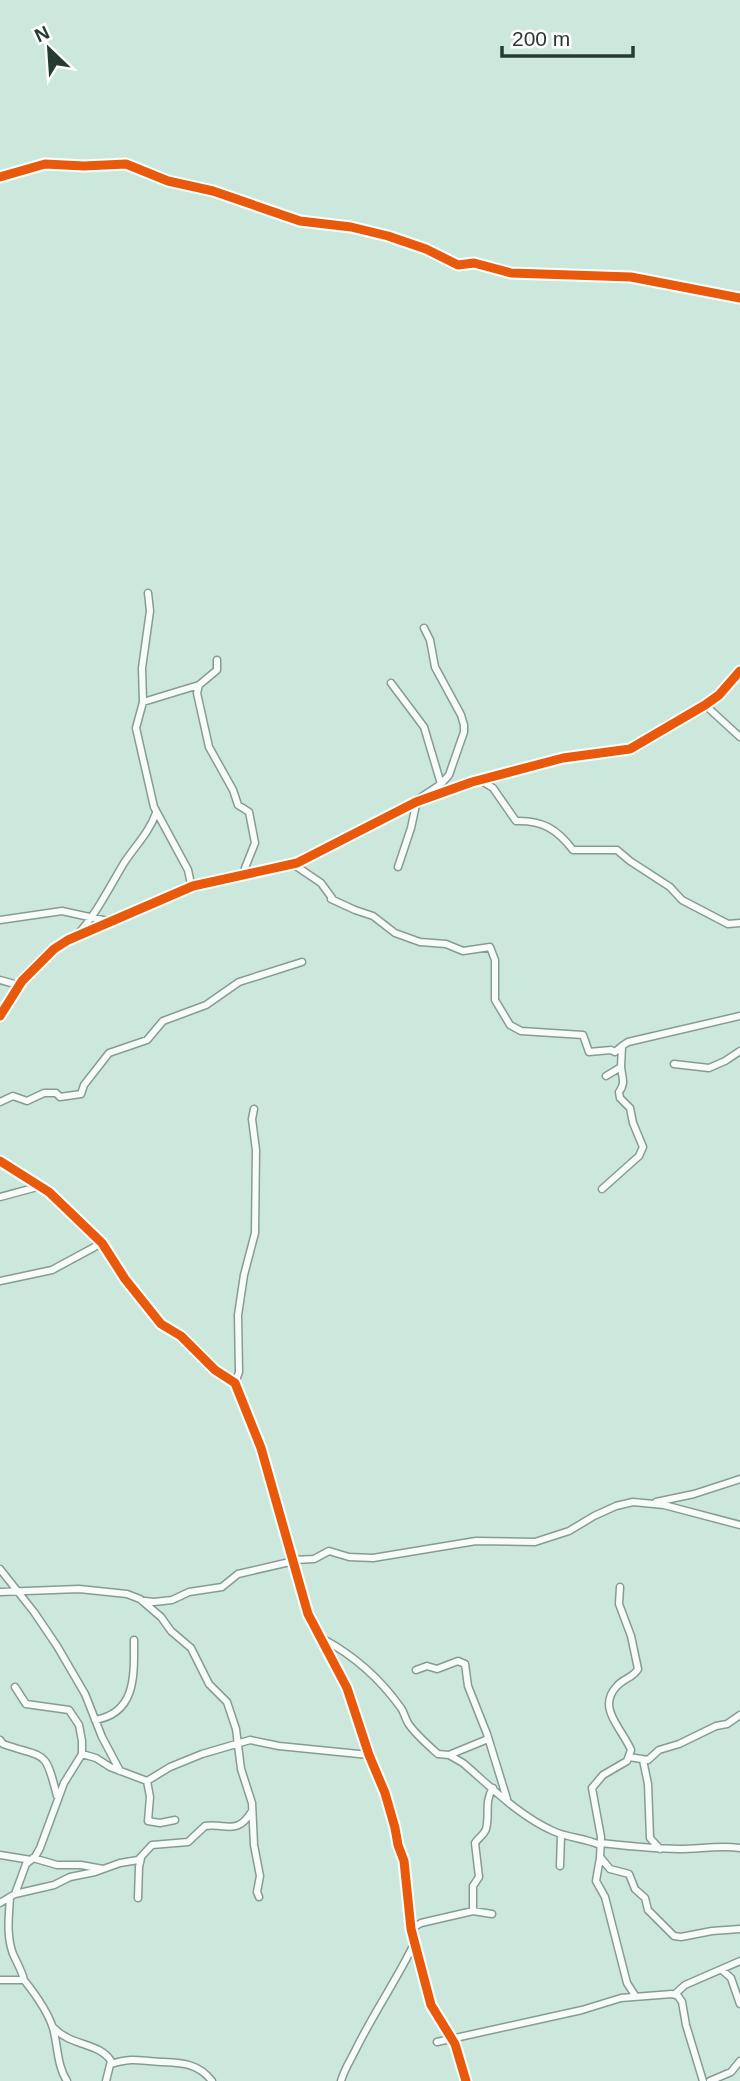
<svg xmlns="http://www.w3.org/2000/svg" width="740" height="2081" font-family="Arial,sans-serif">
  <rect width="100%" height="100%" fill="#cce8dc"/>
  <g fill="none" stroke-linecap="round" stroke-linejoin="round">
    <g stroke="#869c93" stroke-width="9">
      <path id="minor" d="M0,177L45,164L84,166L126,164L168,181L213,191L300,221L351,227L388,236L426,249L458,265L474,263L511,273L631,277L740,298
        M148,593L150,611L142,668L143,702L136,728L154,807L188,870L191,884L193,886
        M424,628L430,640L435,667L461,715L464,725V732L449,775L441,784
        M391,683L424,727L441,784L417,800L411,828L398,867
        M199,685L197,693L209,747L233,790L238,805L249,812L255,843L245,868V874
        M143,702L199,685L217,670V660
        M705,705L740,737
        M480,780L493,788L516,821C542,820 557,829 573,850H617L630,861L670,887L682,900L728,924L740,923
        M293,864L321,883L332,898
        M331,899L355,910L373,916L395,933L420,942L446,944L463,951L490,947L495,960V1000L510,1025L521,1031L583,1035L589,1052L611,1050L615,1052L622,1046
        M0,920L62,911L112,922
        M76,936C96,915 109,888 124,863C135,846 149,833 156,813
        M0,980L18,985
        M0,1016L22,981L54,949L68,940L193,886L297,863L416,802L472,782L563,758L630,749L705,705L719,695L740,671
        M674,1064L709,1068L725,1061L740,1051
        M606,1076L621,1067L622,1046L628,1042L740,1016
        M0,1102L13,1096L27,1101L44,1093H56L60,1097L81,1094L84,1085L109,1053L147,1040L163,1021L206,1005L239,982L302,962
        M0,1161L49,1192L102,1243L125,1279L161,1324L181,1336L215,1370L235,1383L261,1448L308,1614L347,1688L369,1755L385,1793L395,1828L398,1845L404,1861L411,1929L431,2005L455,2044L466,2081
        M602,1189L639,1156L643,1147L633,1123L630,1108L620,1098L619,1092C626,1083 622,1078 621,1067
        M0,1197L41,1186
        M0,1281L52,1270L102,1243
        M235,1383L239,1372L238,1315L244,1275L255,1233L256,1150L252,1119L254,1109
        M656,1502L694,1494L740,1479
        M294,1560L314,1559L329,1551L349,1557L373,1558L476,1541L535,1542L569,1531L594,1516L616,1506L633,1502L664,1505L740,1525
        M0,1569L34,1612L57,1646L85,1694L102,1737L120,1771
        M620,1587L619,1604L631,1636L638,1669C633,1678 624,1678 617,1686C596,1708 622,1728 631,1750L627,1761L603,1775L592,1788L601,1837L600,1858L596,1881L605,1897L627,1983L636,1997
        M0,1592L79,1589L127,1594L140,1599L161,1617L171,1631L191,1648L209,1684L227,1702L236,1729L241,1769L252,1803L254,1845L260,1876L257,1892L259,1897
        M145,1601L154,1602L172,1600L189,1592L222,1587L238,1574L294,1561
        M323,1639C353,1655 381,1680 401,1708C404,1712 405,1718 408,1723C415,1734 428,1745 438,1754L449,1755L463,1763C491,1787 519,1816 553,1831C568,1838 585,1838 600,1845
        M416,1670L427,1666L437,1669L458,1661L465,1664L468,1686L487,1734L507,1799
        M95,1720C137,1713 134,1674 134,1640
        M0,1740L3,1744C46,1759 45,1748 57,1796
        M82,1754L96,1758L110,1767L147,1781
        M449,1755L488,1739
        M629,1757L648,1760L659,1750L679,1744L716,1726L727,1724L740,1715
        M643,1760L648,1784L650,1838L660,1849
        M147,1781L170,1767L202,1754L250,1740L279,1746L369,1755
        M147,1781L150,1797L148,1821L160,1823L175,1820
        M600,1843C627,1846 652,1849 679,1849C700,1849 719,1845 740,1848
        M0,1855L31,1860
        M33,1858L57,1865H81L103,1869
        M601,1858L610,1869L629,1874L635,1889L645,1898L648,1910L674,1936L681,1937L712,1931L740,1929
        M560,1866L561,1835
        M15,1894L26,1864L35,1857L40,1848L64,1783L82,1754V1741L79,1725L69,1710L26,1704L15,1687
        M10,1897C9,1916 6,1935 13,1954C17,1963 22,1971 24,1980
        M138,1898L139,1867L141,1858
        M0,1903L15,1894L54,1885L70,1877L95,1872L120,1863L138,1860L152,1845L188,1842L205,1826C227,1823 237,1836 252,1811
        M473,1911V1886L479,1877L475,1843C478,1838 484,1835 486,1829C490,1815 484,1801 493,1788
        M411,1929L421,1923L473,1911L492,1914
        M722,1970L731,1978L740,2004
        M0,1980H24C36,1995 47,2010 53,2028C58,2046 57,2066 67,2081
        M675,1994L685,1985L740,1961
        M54,2028C72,2047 99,2042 111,2061L106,2081
        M437,2042L582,2010L621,1998L672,1994L678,1996L682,2002L686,2025L703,2081
        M111,2064C134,2057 139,2061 161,2062C182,2063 198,2063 212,2081
        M341,2081C344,2070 350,2061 355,2051C373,2014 396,1981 414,1944
        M710,2081L731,2072L740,2061"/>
    </g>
    <use href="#minor" stroke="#f7fcfa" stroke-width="6"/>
    <g stroke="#fff" stroke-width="13">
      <path id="cycleway" d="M0,177L45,164L84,166L126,164L168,181L213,191L300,221L351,227L388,236L426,249L458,265L474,263L511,273L631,277L740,298
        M0,1016L22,981L54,949L68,940L193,886L297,863L416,802L472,782L563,758L630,749L705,705L719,695L740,671
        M0,1161L49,1192L102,1243L125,1279L161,1324L181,1336L215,1370L235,1383L261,1448L308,1614L347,1688L369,1755L385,1793L395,1828L398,1845L404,1861L411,1929L431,2005L455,2044L466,2081"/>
    </g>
    <use href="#cycleway" stroke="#e8590c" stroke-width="9"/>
  </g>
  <g transform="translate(49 49) rotate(335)" stroke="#ffffff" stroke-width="5" paint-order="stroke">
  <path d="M0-5L12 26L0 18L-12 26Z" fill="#263b32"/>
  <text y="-10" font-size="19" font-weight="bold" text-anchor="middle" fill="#263b32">N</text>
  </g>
  <path d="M502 46v10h131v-10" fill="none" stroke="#263b32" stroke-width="3.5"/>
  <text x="512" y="46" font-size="21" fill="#263b32" stroke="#ffffff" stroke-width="5" paint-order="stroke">200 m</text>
</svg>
